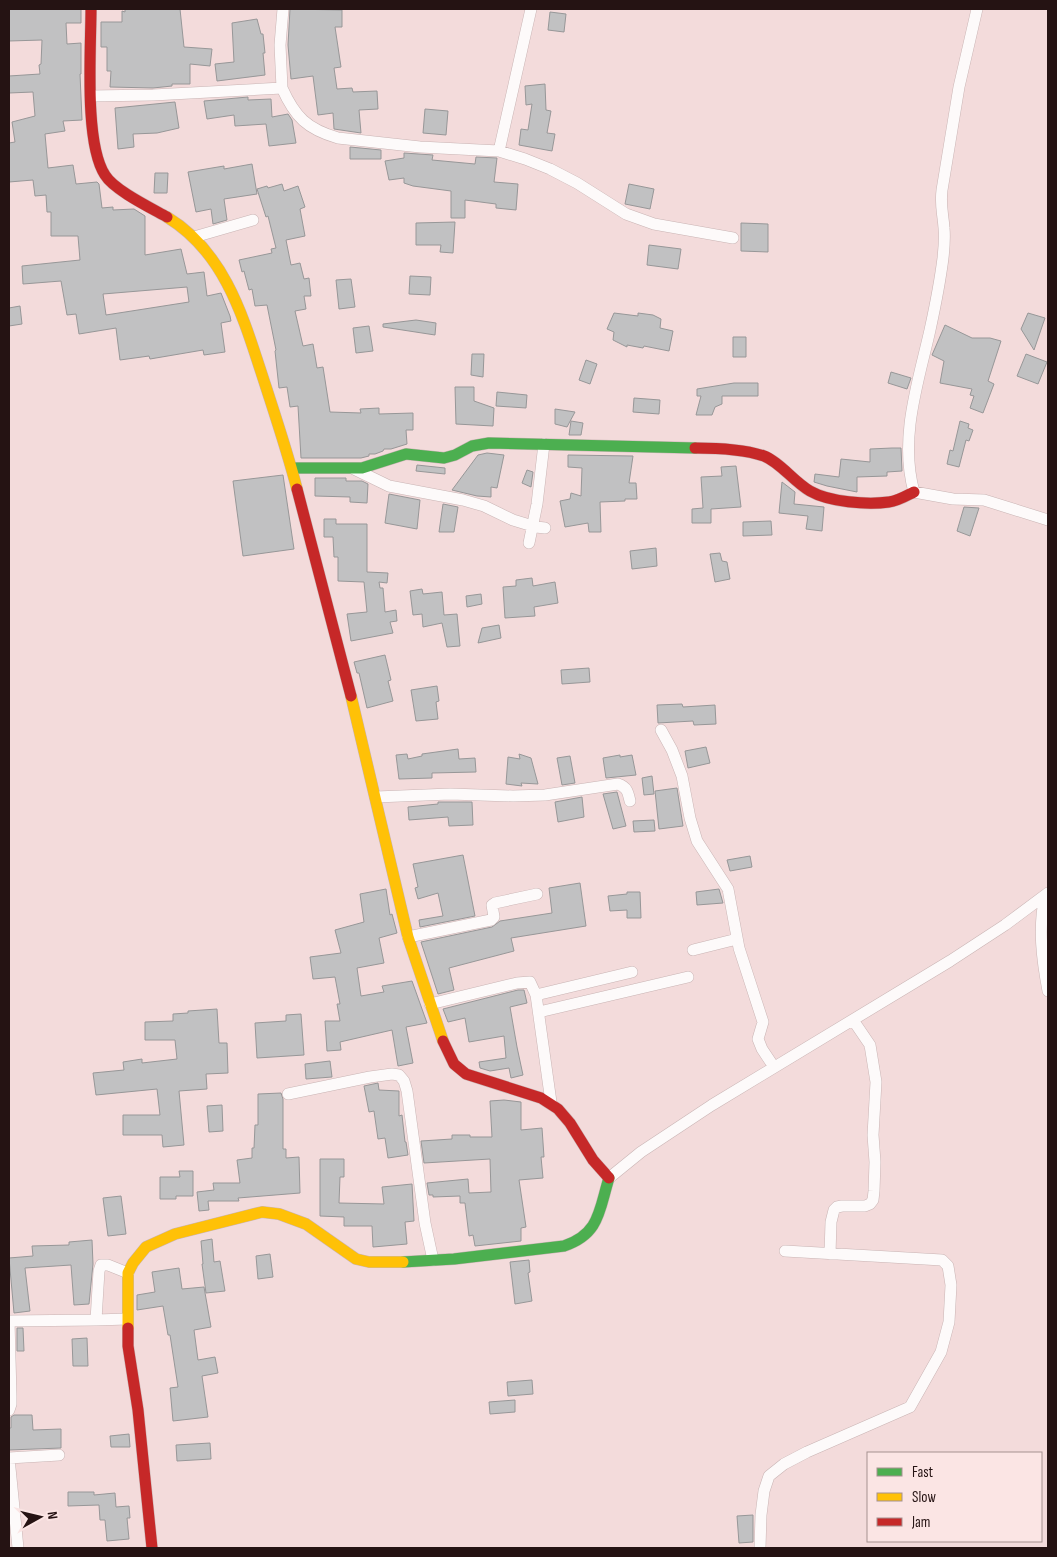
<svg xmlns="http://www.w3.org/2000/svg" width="1057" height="1557" font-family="'Sofia Sans Condensed',sans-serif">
  <rect width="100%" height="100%" fill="#f3dbdb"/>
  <path fill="#c1c1c2" stroke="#979798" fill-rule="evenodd" d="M9,9H81V23H66L67,44L81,43V74H80L82,120L63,121L65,131L45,134L48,168L73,165L76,184L97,182L99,184L102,208L113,207V210L134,209L145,216V255L181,249L187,274L204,272L207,296L221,293L230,316L231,321L221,323L225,352L204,355L203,350L150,359L149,356L120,360L116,328L79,334L76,314L67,315L61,281L23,284L22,266L80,260L78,236H51V212H47L46,195L35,196L33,180L9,182V143L15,142L12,122L35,116L33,92L9,93V76L40,74L39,65L41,64L42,40L9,41ZM187,287L189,302L106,315L103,294Z
    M125,9H180L184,47L212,49L210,66L190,64V84H172V86L153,88L110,87L111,71H107V47H101V22H122V11L125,12Z
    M290,9L342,10V27H335L341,67L334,68L337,89L352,88L353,92L377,91L378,109L359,110L361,133L334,129L333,113L318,115L313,76L291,79L288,45Z
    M550,12L566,14L564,32L548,30Z
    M257,19L261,34H263L265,53H263L265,75L217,81L215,64L234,62L232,23Z
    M545,84L546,110L551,111L547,133L555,134L552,151L519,145L521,129L528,130L532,104L526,105L525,86Z
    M248,97V100L271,99L272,117L288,114L292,120L296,143L269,146L266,124L235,126L234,115L207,119L204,101Z
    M175,102L179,128L157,133L133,134L134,147L118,149L115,108Z
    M425,109L448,111L446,135L423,133Z
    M350,147L381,150V159H350Z
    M404,153L433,155L432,160L475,164L476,157L497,158L494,182L518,184L516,210L496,208V204L465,200V218H451V191L413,186L404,183V178L389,180L385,161L404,158Z
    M252,164L257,194L224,199L227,220L213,224L211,209L196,212L188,172L224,166V169Z
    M155,173H168L167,193H154Z
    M282,184L284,191L298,186L305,207L300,209L305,236L286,240L291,265L300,263L304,279L309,278L311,296H304L306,309L295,311L303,346L313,344L317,368L323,367L330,412L361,413L360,409L379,408V414L413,413V430H406L407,444L391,449H384L383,451L375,454H369V456L361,458H301L298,406L290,407L287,387L279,388L275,351L276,350L267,305L255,306L252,289L249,290L244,271L242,272L239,260L272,253L271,249L276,248L268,216L266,217L257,189L267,186L268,188Z
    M629,184L654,189L650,209L625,204Z
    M455,222L453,253L440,252L441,245H416V223Z
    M741,223L768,224V252L741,251Z
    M649,245L681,249L678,269L647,265Z
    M410,276L431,277L430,295L409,294Z
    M351,279L355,307L339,309L336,280Z
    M20,306L22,324L9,326V308Z
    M614,313L638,316V313L653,315L661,319L660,328L673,331L669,351L644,346L643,348L627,345V347L613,340L614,332L607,329Z
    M1028,313L1045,318L1034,350L1021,329Z
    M416,320L436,323L435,335L383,327V324Z
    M945,325L972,338H990L1001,341L988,381L994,384L983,413L970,408L974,396L970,395L972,389L940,383L944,361L932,355Z
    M369,326L373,351L356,353L353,328Z
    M733,337H746V357H733Z
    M472,354H484L483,377L471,375Z
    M1026,354L1047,362L1038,384L1017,376Z
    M586,360L597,364L590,384L579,380Z
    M891,372L911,378L907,389L888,383Z
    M734,383H758V396H722V404L715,407L712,415H696L701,396H697V389Z
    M455,387H474V401L494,408L493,426L456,424Z
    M497,392L527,395L526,408L496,406Z
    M634,398L660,400L659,414L633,412Z
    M555,409L575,412L567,427L555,424Z
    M571,421L583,423L581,435H569Z
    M960,421L969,424L968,428L973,430L969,441L966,440L959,467L947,464L950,450L953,451Z
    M892,448H901L902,471L887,472V476L857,477V492L827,486L814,482L815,474L839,477L841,459L870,462V449Z
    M487,453L504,455L497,488L491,487V497L477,496L452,490L478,455Z
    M568,455L633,456L629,483H636L637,499H625V501L600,502L601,532H589L588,523L565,527L560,501L570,499L571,493L581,496L582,468L568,467Z
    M417,465L445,468V474L416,471Z
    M736,466L741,507L711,509V523H692V509L703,508L701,477L722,476L721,467Z
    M527,470L533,472L531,487L522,483Z
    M283,475L294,549L243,556L233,481Z
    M315,478H346V481H362L368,484L367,503L350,502V497L315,496Z
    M782,482L795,492L794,504L824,507L822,531L806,529L808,516L779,513Z
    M389,494L420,500L417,529L385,523Z
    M443,504L458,507L454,532H439Z
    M964,507L979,508L970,536L957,531Z
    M324,519H336V524H367V572L388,573L387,583L379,582L380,588H383L385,612L396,610L397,621L390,622L393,633L351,641L347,614L367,612L364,582L338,581V557H334L333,537H324Z
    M771,521L772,535L743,536V522Z
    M656,548L657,566L632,569L630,551Z
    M720,553L722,561L727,562L730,579L715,582L710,554Z
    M532,578L533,586L555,582L558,603L534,607L535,616L505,618L503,587L516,586V580Z
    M422,589L423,594L442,592L444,615L457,614L460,646L447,647L442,623L423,627L422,614L413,615L410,591Z
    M481,594L482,604L467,607L466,596Z
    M499,625L501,638L478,643L482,628Z
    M385,655L391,680L388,681L393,701L367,708L359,673H357L354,662Z
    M589,668L590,682L562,684L561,670Z
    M437,686L439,701L436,702L438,719L416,721L411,690Z
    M682,704L683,707L715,705L716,724L694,725L693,721L658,723L657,705Z
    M706,747L710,763L688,768L685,751Z
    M458,749L459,759L475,758L476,772L432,773V778L399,779L396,755L407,754L408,759L422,756V754Z
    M519,754L531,758L538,784L521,783L522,786L506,784L508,757L520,759Z
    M620,755V757L632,755L636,775L606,778L603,758Z
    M570,756L575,783L562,785L557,758Z
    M652,776L654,794L644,795L642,778Z
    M677,788L683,826L659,829L655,791Z
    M617,792L626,826L613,829L603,794Z
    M582,797L584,817L558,822L555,802Z
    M438,802H472L473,825L449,826L448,817L409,820L408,807L438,804Z
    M654,820L655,831L634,832L633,821Z
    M463,855L475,916L420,927L419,920L443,916L438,893L418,899L415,888L418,887L413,864Z
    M750,856L752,867L730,871L727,860Z
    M580,883L586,926L511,938L514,951L449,968L454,990L438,994L421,942L492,927L500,921L552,913L549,888Z
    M386,889L390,915L392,914L397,933L379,938L384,963L357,968L361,996L384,992L382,986L412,981L427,1023L406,1027L413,1063L398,1066L392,1030L340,1042L341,1050L327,1051L325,1021H340L337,1004H340L335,977L313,979L310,957L341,953L335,930L364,922L360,894Z
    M719,889L723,903L697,905L696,892Z
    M627,892H640L641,918H627V910L610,911L608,896L627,894Z
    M518,990H524L527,1003L510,1007L517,1047L523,1075L511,1078L509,1068L490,1071L480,1068L479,1062L506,1058L504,1036L469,1042L465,1018L448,1022L443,1009Z
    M217,1009L219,1043H227L228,1073L206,1074L207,1089L179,1091L184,1145L163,1147L162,1135H123V1115H160L157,1089L96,1095L93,1073L124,1070L123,1062L142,1059V1063L177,1059L175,1040H145V1022L173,1021V1014L188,1013V1011Z
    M301,1014L304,1055L257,1058L255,1023L286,1021V1015Z
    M330,1061L332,1077L306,1079L305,1064Z
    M378,1083L379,1090L399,1091V1116L402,1115L405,1142H406L408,1155L388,1158L385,1138L378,1139L374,1111L369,1112L364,1086Z
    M281,1093L283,1099V1149H286V1158L299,1157L300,1193L238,1198L239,1201H208L209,1210L199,1211L197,1192L214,1190L213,1183H240L237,1160L252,1158V1148H254L255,1125H258V1094Z
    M504,1100L521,1102V1130L542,1128L544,1157H541L543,1178L519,1180L526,1227L521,1228V1241L475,1246L473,1235L469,1236L465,1203H460V1196L433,1197V1195H429L427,1183L468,1179L469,1193L491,1192L490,1159L424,1163L421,1141L452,1139V1135H470V1137H492L490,1101Z
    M222,1105L223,1131L209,1132L207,1106Z
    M320,1159H344V1177H340L339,1203L384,1204L382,1187L412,1184L414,1221L405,1222L407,1244L373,1247L372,1226H344V1217L320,1216Z
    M179,1171H193V1196H176V1199H160V1177H180Z
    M121,1196L126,1234L108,1236L103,1198Z
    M212,1239L214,1262L220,1261L225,1291L206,1293L202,1264H203L201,1241Z
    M92,1240L93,1264L89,1304L74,1305L71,1265L25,1268L30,1311L14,1313L9,1258L33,1256L32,1246L69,1245V1242Z
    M270,1254L273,1277L258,1279L256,1256Z
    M529,1260L530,1272L528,1273L532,1301L515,1304L510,1262Z
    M179,1268L182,1289L204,1287L211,1327L194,1330L198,1360L215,1357L218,1373L202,1376L208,1417L173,1421L170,1388L178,1387L170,1335H168L163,1306L137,1310V1295L155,1292L152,1272Z
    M17,1328H23L24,1351H17Z
    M87,1338L88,1366H73L72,1339Z
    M532,1380L533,1394L508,1396L507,1382Z
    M515,1400V1412L490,1414L489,1402Z
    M14,1415H32L33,1430L61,1429V1448L9,1450V1428H11V1417Z
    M129,1434L130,1447H111L110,1436Z
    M210,1443L211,1459L177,1461L176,1445Z
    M68,1492H94V1495L115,1493L116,1507L129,1506L130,1518H127L129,1539L107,1541L105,1520H100L99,1505L68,1506Z
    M753,1515V1542L739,1543L737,1516Z"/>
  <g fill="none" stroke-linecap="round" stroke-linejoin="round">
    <g stroke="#c9b4b4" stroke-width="12">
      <path id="street" d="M977,9L959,87L942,190C940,206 943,213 944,228C945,238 944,249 943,258C940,282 935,307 930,330C918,383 899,438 914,492L953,499L984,500L1048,520
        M282,88C295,117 307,129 338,138L420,147L499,151L525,159L550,169L577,183L626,214L654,224L733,238
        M91,96L153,95L282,88L280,45L283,9
        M499,151L531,9
        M194,237L253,220
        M354,469L389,486L463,500L484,506L513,520L536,527L545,528
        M529,543L537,504L544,444
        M661,730L672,750L682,776L690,818L697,841L728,889L739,948L763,1022L758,1039L762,1049L774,1067
        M376,797L450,794L513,796L545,795L618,784C627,787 628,792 630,801
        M1045,896C1038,928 1042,959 1048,991
        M408,937L491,920L494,917L492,905L495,903L537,894
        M693,950L737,939
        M536,995L632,972
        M430,1004L517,983L530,982L536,995L551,1102
        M539,1012L688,977
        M288,1094L370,1077L392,1074L399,1075L404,1081L407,1091L425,1223L433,1260
        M609,1178L641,1152L712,1105L950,961L1005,925L1048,893
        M830,1254L831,1222L834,1210L837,1207L842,1206H865L870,1204L873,1200L874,1191L875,1162L873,1135L876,1082L870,1045L853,1020
        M96,1320L127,1319
        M9,1321L96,1320L99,1271L101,1265H108L128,1273
        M9,1410L11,1404V1396L9,1321
        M9,1458L18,1548
        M9,1458L59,1455
        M760,1548L761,1515L764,1491L769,1476L784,1464L807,1452L910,1407L941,1352L949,1322L951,1285L948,1266L942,1260L785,1251"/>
    </g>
    <g stroke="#c9b4b4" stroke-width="12">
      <path id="fast" d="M292,468H362L406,454L444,458L455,455L472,446L489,443L695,448
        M403,1262L454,1259L564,1246C600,1234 599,1210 609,1178"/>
    </g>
    <g stroke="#c9b4b4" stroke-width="12">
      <path id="slow" d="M167,217C228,254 245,324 266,387C277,421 288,454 297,489
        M351,696L408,937L443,1041
        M128,1328V1273L133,1263L146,1247L175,1234L262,1212L279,1214L306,1224L356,1259L369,1262H403"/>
    </g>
    <g stroke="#c9b4b4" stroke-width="12">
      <path id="jam" d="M91,9C91,49 84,143 105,175C114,190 151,208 167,217
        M695,448C717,448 743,449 764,456C780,462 794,482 810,491C829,502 867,505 889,502C898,501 906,496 914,492
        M297,489L351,696
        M443,1041L454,1064L466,1074L541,1098L558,1109L570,1123L593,1160L609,1178
        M128,1328V1346L138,1410L152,1548"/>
    </g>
    <use href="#street" stroke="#fdfafa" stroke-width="11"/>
    <use href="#fast" stroke="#4caf50" stroke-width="11"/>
    <use href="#slow" stroke="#ffc107" stroke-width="11"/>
    <use href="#jam" stroke="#c62828" stroke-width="11"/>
  </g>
  <rect width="1057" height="1557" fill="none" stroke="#251313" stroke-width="20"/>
  <rect x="867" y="1452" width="175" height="90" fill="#fbe5e4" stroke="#a59190"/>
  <rect x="877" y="1468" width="25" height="8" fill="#4caf50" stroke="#a59190"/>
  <text x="912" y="1477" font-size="15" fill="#251313">Fast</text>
  <rect x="877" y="1493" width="25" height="8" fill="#ffc107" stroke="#a59190"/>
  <text x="912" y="1502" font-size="15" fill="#251313">Slow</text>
  <rect x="877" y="1518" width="25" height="8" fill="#c62828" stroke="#a59190"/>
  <text x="912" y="1527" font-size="15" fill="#251313">Jam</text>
  <g transform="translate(40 1517) rotate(82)" stroke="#fbe5e4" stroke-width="4" paint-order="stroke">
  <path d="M0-4L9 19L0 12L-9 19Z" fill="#251313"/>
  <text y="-8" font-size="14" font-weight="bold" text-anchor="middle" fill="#251313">N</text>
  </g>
</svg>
